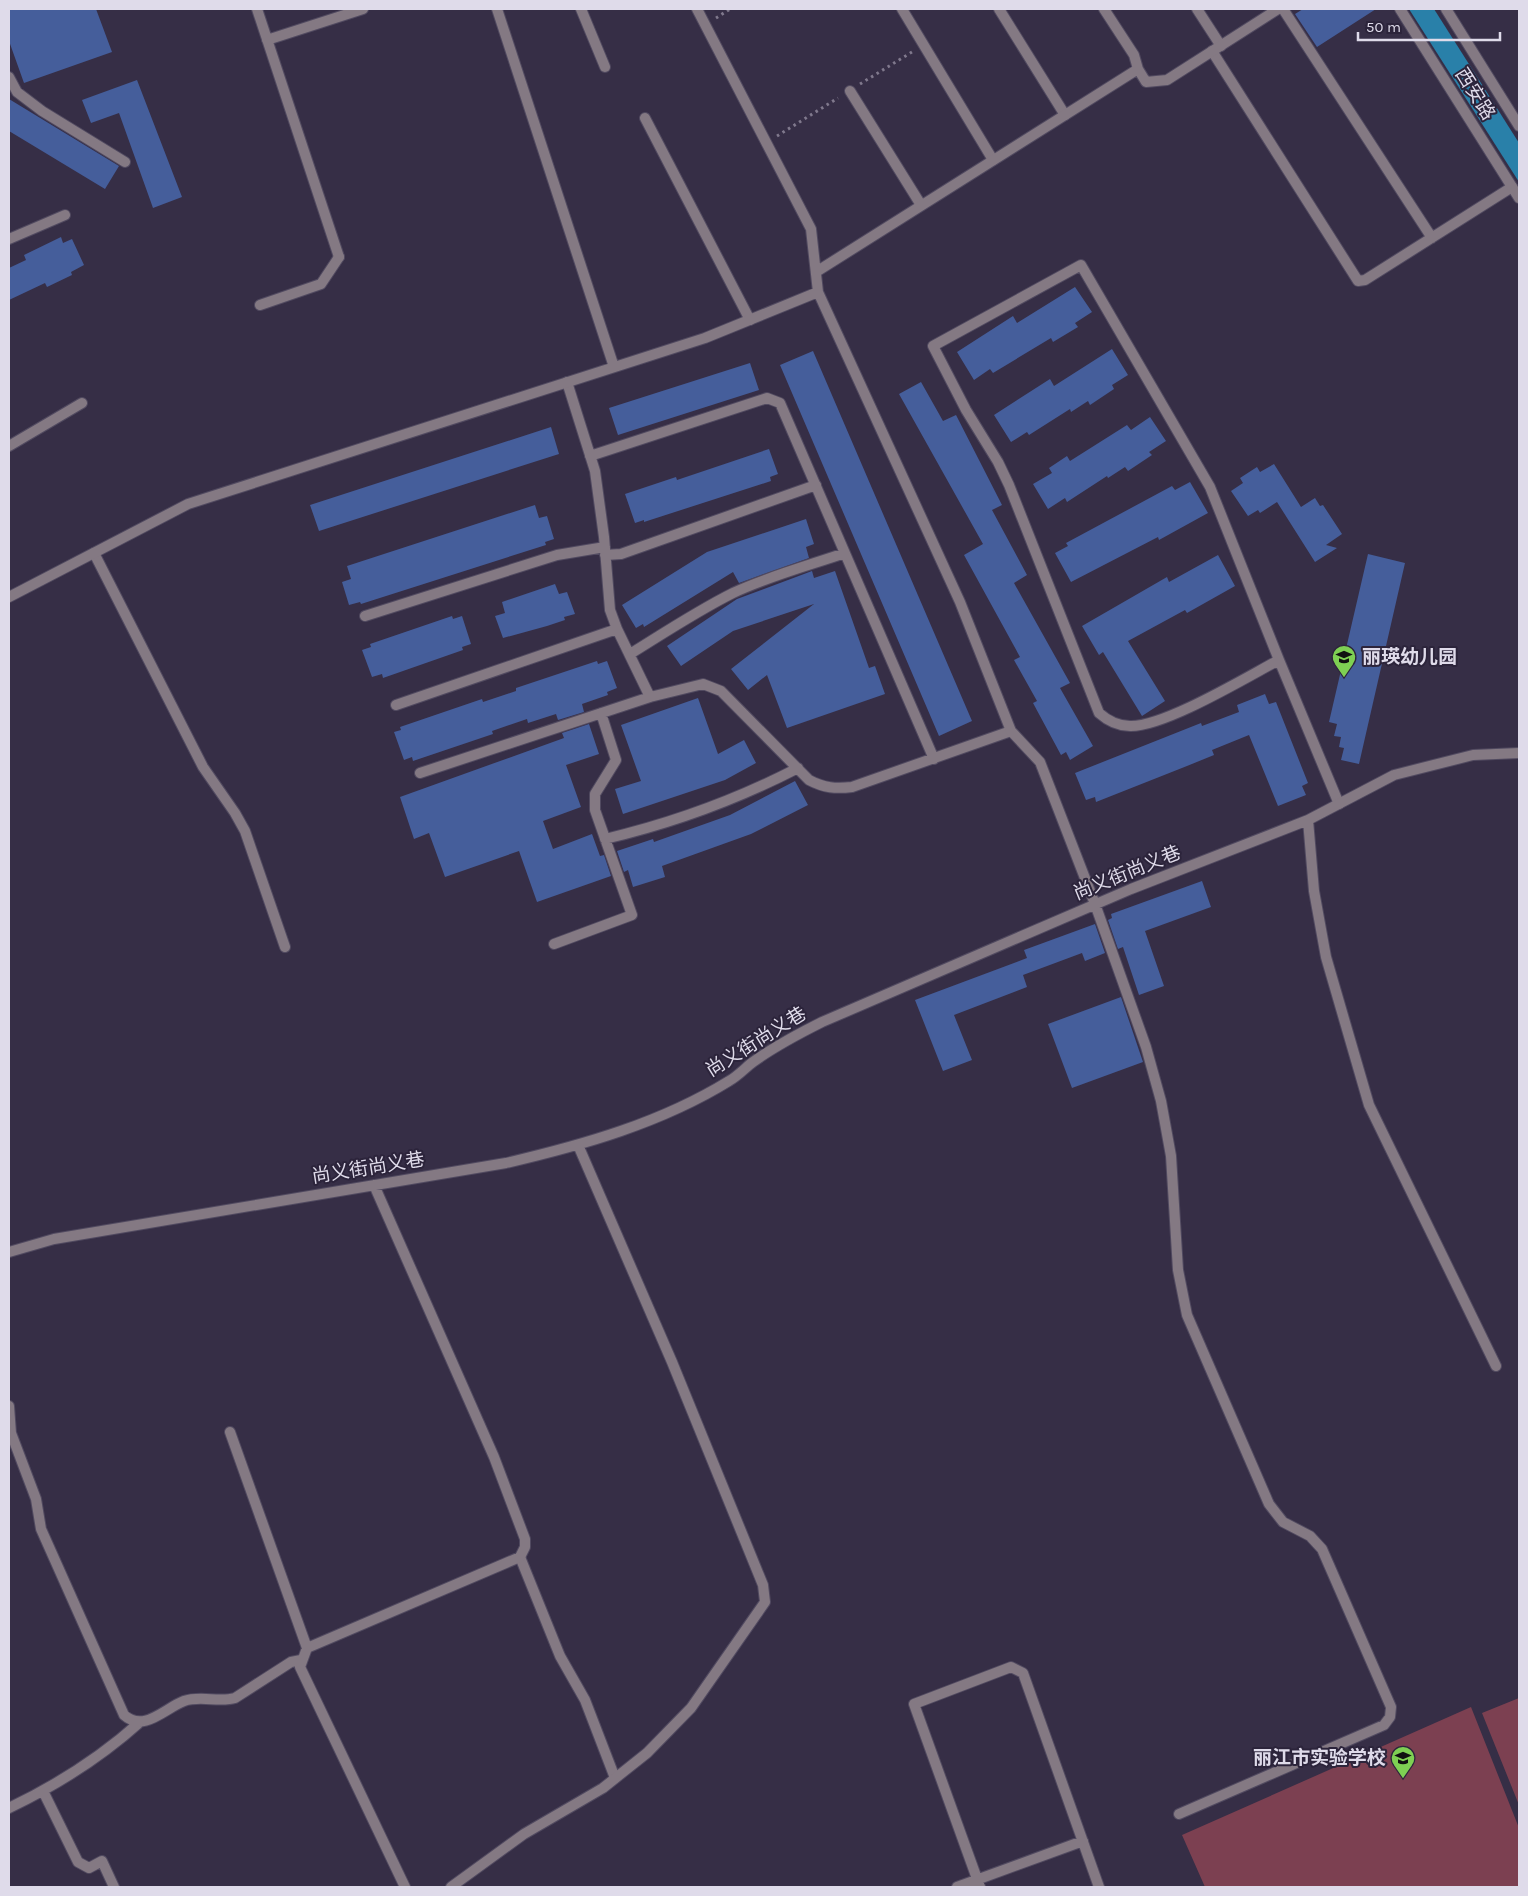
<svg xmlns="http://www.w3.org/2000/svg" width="1528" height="1896" font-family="Karla,'Noto Sans SC',sans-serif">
  <rect width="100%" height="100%" fill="#362e46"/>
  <path fill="#7c4051" d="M1519,1698V1805L1482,1713Z
    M1471,1707L1519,1828V1887H1205L1182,1835Z"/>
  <path fill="#2980a9" d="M1409,9H1434L1519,143V182Z"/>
  <path fill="#455e9b" d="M9,9H96L112,52L24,83L9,41Z
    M1303,9H1376L1317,47L1295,14Z
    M137,80L182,197L153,208L119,113L91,123L82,100Z
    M9,99L119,166L105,189L9,131Z
    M61,237L63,243L72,239L84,265L71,272L72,275L47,287L45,283L9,300V268L26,260L24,255Z
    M1075,287L1092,312L1075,323L1078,327L1053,342L1051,338L993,373L990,369L974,380L957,352L1013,316L1017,323Z
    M1112,349L1128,375L1112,385L1114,389L1090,405L1088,401L1071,412L1070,409L1029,435L1027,432L1011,442L994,415L1050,379L1054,386Z
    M813,351L972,721L939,736L780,365Z
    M750,363L759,390L618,435L609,408Z
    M921,382L943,421L956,415L1002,505L992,510L1027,575L1014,583L1070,683L1060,688L1093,746L1070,760L1066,752L1061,755L1033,703L1037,701L1014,660L1020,657L964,555L983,544L899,394Z
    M1150,417L1166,441L1149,452L1152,455L1128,471L1125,467L1108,478L1107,476L1067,502L1065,498L1048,509L1033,484L1052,473L1049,468L1067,456L1070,461L1127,425L1131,430Z
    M551,427L559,454L319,531L310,505Z
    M769,449L778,474L770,477L771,481L644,522V520L635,523L625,494L676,477L677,480Z
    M1274,464L1301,507L1315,498L1320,506L1323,505L1342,534L1326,545L1337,548L1315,562L1277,502L1260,513L1258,510L1248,516L1231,491L1243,483L1240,478L1257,467L1260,472Z
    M1190,482L1208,513L1159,540L1158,537L1071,582L1055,553L1068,546L1066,543L1172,486L1175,490Z
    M535,505L539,518L547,516L554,539L545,542L546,545L361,604L360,602L349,605L342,582L351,579L347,566Z
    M806,519L814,544L806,547L809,558L739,583L733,572L644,627L643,624L636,628L622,605L707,552Z
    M1368,554L1405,563L1359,764L1341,760L1344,748L1339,747L1341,737L1334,736L1337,724L1329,722Z
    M1218,555L1235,586L1187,613L1185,610L1128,641L1165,701L1142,716L1103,652L1099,655L1082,626L1167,577L1169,582Z
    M812,571L814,578L835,571L869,668L875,666L885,694L787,728L767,675L748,690L731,669L814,604L733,631L681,666L667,646L737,599Z
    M555,584L559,594L567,592L575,614L564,617L565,620L547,626L503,638L495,616L505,613L502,602Z
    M452,616L453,619L462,616L471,644L462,647L463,650L383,678L382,674L372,677L362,650L371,647L370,644Z
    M597,661L598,664L607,661L617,688L607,692L608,695L582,704L584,712L558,720L556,714L528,723L527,719L492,731L493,734L413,761L412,757L404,760L394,732L401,730L400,727L482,699L483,702L516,691V688Z
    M1265,694L1269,704L1276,702L1287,730L1308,783L1302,786L1306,795L1278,806L1249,735L1212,750L1214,755L1187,766L1096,802L1095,797L1086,800L1075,773L1201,723L1202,726L1239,712L1237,705Z
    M698,698L718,754L744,740L756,763L725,780L623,814L615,789L641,781L621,725Z
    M589,724L599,754L566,765L581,807L543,821L553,849L592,834L600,856L604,855L611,876L537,902L519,851L445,877L429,833L414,839L400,797L564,738L562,733Z
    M795,781L808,805L751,834L662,866L665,877L633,887L628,870L624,872L617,851L653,839L654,842L730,815Z
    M1202,881L1211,907L1145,931L1164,986L1139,995L1123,947L1118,949L1108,920L1112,918L1111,914Z
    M1095,924L1105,953L1085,961L1082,953L1023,975L1027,987L954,1015L972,1060L943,1071L915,1000L1027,958L1024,950Z
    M1121,997L1143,1062L1072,1088L1048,1024Z"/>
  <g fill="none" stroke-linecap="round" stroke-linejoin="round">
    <g stroke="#514a60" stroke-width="12">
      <path id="service" d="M581,9L605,67
        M902,9L993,160
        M999,9L1065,115
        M1197,9L1221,46
        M1283,9L1432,238
        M1212,51L1358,281L1365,280L1512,187
        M9,77L17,92L42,111L125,162
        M850,91L921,205
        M645,118L750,320
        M260,305L321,284L339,257
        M567,382L595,471L604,537L610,610L617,629L650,697
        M9,446L82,403
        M590,456L767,398L780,403L934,759
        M94,553L203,767L235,813L245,831L285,947
        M605,555L621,554L816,485
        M365,616L557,555L605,547
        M630,654C664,633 697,611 733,593C769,576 807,566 845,553
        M1279,660C1245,678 1164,727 1130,726C1117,726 1108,721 1099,713L1009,485L998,462L966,410L933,346L1081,265L1210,487L1279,660L1339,804
        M396,705L617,629
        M420,773L650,697L703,684L721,691L809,780C824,788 836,789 852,787L1011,731
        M605,839C673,823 736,800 798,768
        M554,944L632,915L595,810V794L616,760L601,713
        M520,1557L560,1656L585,1700L615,1778
        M957,1887L1083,1841
        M980,1887L914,1704L1011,1667L1023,1673L1099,1887"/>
    </g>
    <g stroke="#514a60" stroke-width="12">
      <path id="minor" d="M257,9L339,257
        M497,9L614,367
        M697,9L811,229L818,292L960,602L1011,731L1040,762L1095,904L1146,1047L1161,1101L1171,1156L1178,1270L1187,1315L1269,1504L1283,1522L1310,1536L1322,1549L1391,1707L1390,1717L1384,1725L1179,1814
        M1104,9L1134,55L1138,69
        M267,40L363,9
        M9,239L65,215
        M816,272L1138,69L1146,82L1167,80L1278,9
        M9,597L188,504L705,338L818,292
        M1308,820L1314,891L1326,957L1369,1105L1496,1366
        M374,1185L494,1457L525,1539V1547L520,1557L307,1648L300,1667L405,1887
        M9,1252L54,1239L506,1163C583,1145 661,1123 729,1081C738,1076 745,1068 753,1062C775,1046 798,1034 822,1022L1131,889L1308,820L1394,775L1473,755L1519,753
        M9,1406L11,1433L36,1499L41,1529L124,1715C144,1733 165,1708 184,1701C201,1695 219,1703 235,1698L291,1662L301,1660
        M230,1432L307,1648
        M43,1791L78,1862L89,1868L102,1861L114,1887
        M9,1808C57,1785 100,1758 140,1722
        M451,1887L524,1834L603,1788L647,1753L691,1708L765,1602L763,1585L672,1362L578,1145"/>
    </g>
    <g stroke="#514a60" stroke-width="12">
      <path id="tertiary" d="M1400,9L1519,198
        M1446,9L1519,126"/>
    </g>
    <path stroke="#80798d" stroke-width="3" stroke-dasharray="2.5 4" stroke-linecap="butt" d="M716,18L730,9
      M860,84L912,52
      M777,136L838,98"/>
    <use href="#service" stroke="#847983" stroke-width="10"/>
    <use href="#minor" stroke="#847983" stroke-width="10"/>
    <use href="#tertiary" stroke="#847983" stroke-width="10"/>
  </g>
  <defs>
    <g id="school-pin" transform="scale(1.25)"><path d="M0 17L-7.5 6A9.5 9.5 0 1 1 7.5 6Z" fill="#7ed053" stroke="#2c243b"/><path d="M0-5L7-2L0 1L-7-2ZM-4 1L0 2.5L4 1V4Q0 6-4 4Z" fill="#111"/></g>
  </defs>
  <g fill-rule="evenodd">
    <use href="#school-pin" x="1344" y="657"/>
    <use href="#school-pin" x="1403" y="1758"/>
  </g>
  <g text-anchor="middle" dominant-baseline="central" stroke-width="4" stroke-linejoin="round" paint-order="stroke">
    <g font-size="19" fill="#dfdbea" stroke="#2c243b">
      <text transform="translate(1475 94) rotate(58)">西安路</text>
      <text transform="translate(1127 873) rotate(-22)">尚义街尚义巷</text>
      <text transform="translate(756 1042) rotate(-32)">尚义街尚义巷</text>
      <text transform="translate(368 1168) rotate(-9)">尚义街尚义巷</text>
    </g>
    <g font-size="19" font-weight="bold" fill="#dfdbea" stroke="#2c243b" text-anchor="start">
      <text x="1362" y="657">丽瑛幼儿园</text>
      <text x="1386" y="1758" text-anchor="end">丽江市实验学校</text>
    </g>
  </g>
  <rect width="1528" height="1896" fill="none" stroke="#dfdbea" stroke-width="20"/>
  <path d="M1358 32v8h142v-8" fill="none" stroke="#dfdbea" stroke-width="2.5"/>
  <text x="1366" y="32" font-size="15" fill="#dfdbea" stroke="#2c243b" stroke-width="4" paint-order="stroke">50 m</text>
</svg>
